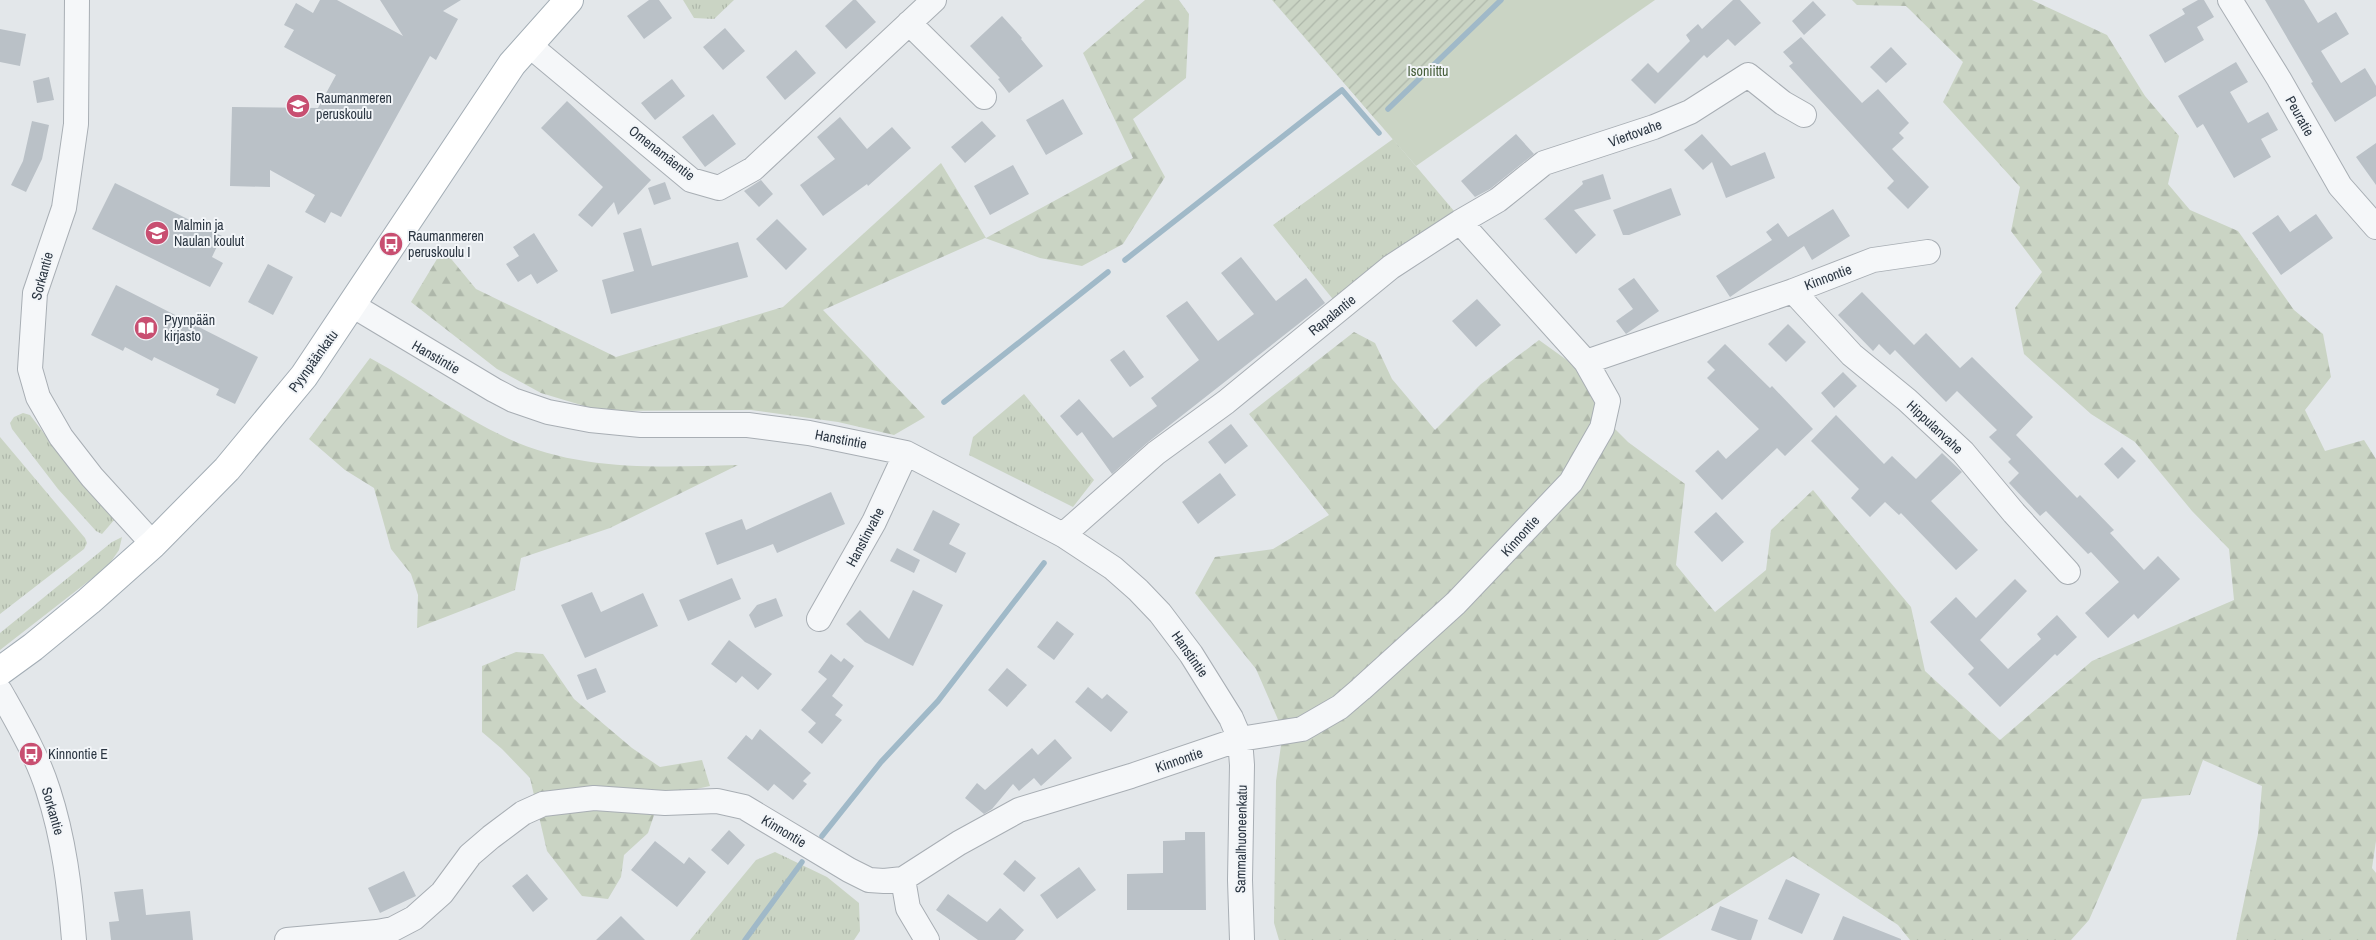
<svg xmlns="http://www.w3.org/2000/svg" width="2376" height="940" font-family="'Archivo Narrow',sans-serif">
  <defs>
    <pattern id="grass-tufts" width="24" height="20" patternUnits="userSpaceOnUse" patternTransform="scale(1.25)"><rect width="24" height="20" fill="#cad4c4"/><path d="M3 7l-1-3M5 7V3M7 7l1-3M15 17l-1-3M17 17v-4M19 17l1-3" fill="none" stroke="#aeb7aa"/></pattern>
    <pattern id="forest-firs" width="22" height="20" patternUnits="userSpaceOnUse" patternTransform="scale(1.25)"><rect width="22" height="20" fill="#cad4c4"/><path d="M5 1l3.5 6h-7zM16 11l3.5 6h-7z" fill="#aeb7aa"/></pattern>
    <pattern id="garden-furrows" width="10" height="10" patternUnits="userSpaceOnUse" patternTransform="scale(1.25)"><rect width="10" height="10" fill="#cad4c4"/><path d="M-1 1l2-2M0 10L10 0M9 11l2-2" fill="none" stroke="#aeb7aa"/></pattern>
  </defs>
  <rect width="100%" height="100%" fill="#e3e7ea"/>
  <path fill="url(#grass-tufts)" d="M683,0H734L714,19L694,18Z
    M1393,139L1454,211L1336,303L1273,225Z
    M1024,394L1094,480L1073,507L969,455L973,437Z
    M23,413L30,415L72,470L115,519L102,534L96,531L58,489L12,429L10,423L14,417Z
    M0,437L85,538L87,543L84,549L0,614Z
    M122,537L119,550L108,566L0,650V633L112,542Z
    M775,852L827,877L859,903L860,931L854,940H690L756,860Z"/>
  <path fill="url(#forest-firs)" d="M1145,0H1179L1189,14L1186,78L1133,119L1165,177L1123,244L1082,266L1040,258L985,238L823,310L925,417L894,435L838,422L751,410L601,411L541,393L497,369L411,302L443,249L476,289L616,357L783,307L941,163L986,238L1133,158L1083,53Z
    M1852,0H2032L2107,35L2145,96L2179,136L2168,184L2190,210L2238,231L2294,310L2323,334L2331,377L2305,410L2325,451L2364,440L2376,459V841L2372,868L2376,873V940H2236L2258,834L2262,786L2203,760L2190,795L2142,799L2089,920L2071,940H1910L1898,925L1793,856L1658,940H1279L1274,923L1276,781L1283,731L1256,669L1195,593L1215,557L1273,549L1329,515L1249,414L1354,332L1375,343L1392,379L1435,430L1481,384L1539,340L1596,381L1608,422L1628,442L1685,484L1676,565L1715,612L1766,570L1771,530L1813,490L1911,607L1925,671L2000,740L2092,661L2234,600L2229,549L2192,511L2135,442L2091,414L2024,354L2015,308L2042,272L2011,231L2020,187L1943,102L1963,62L1906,6L1857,5Z
    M370,358C417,383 459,416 507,438C580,472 660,467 738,465L610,528L521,558L515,590L417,628L418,595L411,574L391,549L374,488L345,470L309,439Z
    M516,652L543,654L574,699L632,748L660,767L702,760L710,786L660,797L648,833L624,855L621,877L608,899L582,896L547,851L530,778L502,749L482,732V666Z"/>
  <path fill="#cad4c4" d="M1272,0H1655L1416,166Z"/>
  <path fill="url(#garden-furrows)" d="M1273,0H1501L1376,120Z"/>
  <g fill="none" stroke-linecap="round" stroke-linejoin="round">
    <path stroke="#a0b9c8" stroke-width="5.5" d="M1388,109L1501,0
      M1125,260L1342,90L1379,133
      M944,402L1108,272
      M822,836L881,762L938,701L1044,563
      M745,940L802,862"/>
  </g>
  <path fill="#bac1c7" d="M320,0H337L403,36L380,0H461L443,11L458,19L436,60L430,56L341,217L331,212L325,223L305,212L315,195L270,170V187L230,186L232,107L318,108L336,75L284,47L294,30L284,25L296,3L313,13Z
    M649,0H659L672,18L644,39L627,16Z
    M853,0H856L876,22L846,49L825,26Z
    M1733,0H1740L1761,23L1735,46L1728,39L1707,58L1704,55L1655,104L1631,80L1648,63L1658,73L1690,41L1686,35L1698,24L1702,29Z
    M2198,0H2204L2214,17L2197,27L2204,40L2165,63L2149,35L2185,14L2182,9Z
    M2265,0H2304L2318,23L2336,12L2349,34L2321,51L2341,83L2365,68L2376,86V96L2335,122L2311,83L2313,82Z
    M1813,1L1826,15L1804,35L1792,21Z
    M1002,16L1022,38L1021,39L1043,66L1009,93L998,79L1000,78L970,46Z
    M725,28L745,51L723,70L703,47Z
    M0,29L26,34L20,66L0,62Z
    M1801,37L1862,103L1878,89L1909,123L1899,133L1904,138L1892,149L1929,187L1908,209L1887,188L1894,181L1789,66L1793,63L1783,52Z
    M1891,47L1907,64L1886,83L1870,67Z
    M796,50L816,73L785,100L766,77Z
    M2236,62L2248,82L2230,92L2248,123L2268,112L2278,130L2261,139L2271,157L2234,178L2203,124L2197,128L2178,96Z
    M49,77L54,100L37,103L33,81Z
    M672,79L685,96L655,120L641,103Z
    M1063,99L1083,134L1046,155L1026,120Z
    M567,101L651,180L618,215L614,202L592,227L578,215L603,187L541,128Z
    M713,114L736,144L705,167L682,137Z
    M840,117L867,149L892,127L911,148L868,186L867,184L823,216L800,185L835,159L817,137Z
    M32,121L49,125L42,159L26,192L11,185L23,161Z
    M982,121L996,136L965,163L951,147Z
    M1516,134L1534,154L1490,189L1475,197L1461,181Z
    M1702,134L1731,166L1765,152L1775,178L1726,198L1712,162L1703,170L1684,150Z
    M2376,143V185L2356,157Z
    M1013,165L1029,194L990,215L974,186Z
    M1603,174L1611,199L1574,210L1596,235L1576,254L1545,219L1543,220L1583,184L1582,181Z
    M761,180L773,194L759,207L744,191Z
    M665,182L671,199L654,205L648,188Z
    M115,183L222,236L212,257L223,263L210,287L92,229Z
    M1671,188L1681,215L1629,235H1623L1613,210Z
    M1833,209L1850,236L1812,260L1804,246L1730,297L1716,276L1772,240L1766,232L1778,223L1788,237Z
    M2316,214L2333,238L2281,275L2252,233L2278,215L2290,232Z
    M777,219L807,249L786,270L756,239Z
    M641,228L652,266L738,242L748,277L611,314L602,280L634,271L623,233Z
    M534,233L558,271L537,284L531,274L518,282L506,264L519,256L513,247Z
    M1241,257L1276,301L1306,278L1325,303L1147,443L1112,474L1082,432L1077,436L1060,416L1079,399L1113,438L1157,406L1151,398L1199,360L1166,316L1187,301L1218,341L1254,314L1221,273Z
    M268,264L293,277L273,315L248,302Z
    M1634,278L1659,311L1626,334L1616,321L1633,309L1618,289Z
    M116,285L258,357L235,404L216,395L219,389L154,357L152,361L125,347L123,351L91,335Z
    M1862,292L1914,345L1926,333L1960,368L1972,357L2033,417L2016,435L2077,498L2080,495L2114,530L2110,533L2144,570L2158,556L2180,579L2138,619L2134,614L2108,638L2085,613L2119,582L2091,552L2088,554L2046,511L2040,516L2009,483L2019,473L2008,462L2011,459L1989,437L1997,430L1957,391L1946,402L1895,350L1890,355L1879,344L1873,351L1838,315Z
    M1477,299L1501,325L1476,347L1452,321Z
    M1788,324L1806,342L1786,362L1768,344Z
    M1725,344L1770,388L1772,386L1813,429L1785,456L1777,448L1722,500L1695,471L1718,450L1726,459L1759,429L1707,378L1715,370L1707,362Z
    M1124,350L1144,377L1130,387L1110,360Z
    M1843,372L1857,386L1834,408L1821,393Z
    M1836,415L1884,464L1892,456L1916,479L1942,453L1962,472L1931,501L1978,550L1956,570L1901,513L1899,515L1885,502L1870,517L1851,498L1859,489L1811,441Z
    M1231,424L1248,446L1225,464L1208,442Z
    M2122,447L2136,461L2118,479L2104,464Z
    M1220,473L1236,495L1198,524L1182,502Z
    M831,492L845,524L777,553L773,544L717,565L705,533L742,519L746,530Z
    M933,510L960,524L949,544L966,553L956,573L913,550Z
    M1716,512L1744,542L1722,562L1694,532Z
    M897,548L920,560L914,573L890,561Z
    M732,578L741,599L688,621L679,600Z
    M2015,579L2027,591L1980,640L2008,669L2041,639L2037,634L2057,615L2077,637L2057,656L2055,654L2000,707L1968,674L1974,668L1930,622L1956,597L1976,618Z
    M913,590L943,605L913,666L865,642L846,624L860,610L889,639Z
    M592,592L601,612L643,593L658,626L585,658L561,605Z
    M776,598L783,616L755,628L749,615L757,605Z
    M1057,621L1074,634L1054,660L1037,647Z
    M729,640L772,674L758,690L742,676L736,683L711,664Z
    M831,654L841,662L844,658L854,666L832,696L843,705L835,715L842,720L822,744L808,732L816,723L801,710L827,679L818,672Z
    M596,668L606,692L587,700L577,675Z
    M1007,668L1027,685L1007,707L988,690Z
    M1088,687L1102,699L1107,694L1128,712L1111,732L1075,702Z
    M760,729L811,773L803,781L807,784L793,800L774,784L768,791L727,758L746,735L752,740Z
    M1055,739L1072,758L1041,786L1034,778L1019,791L1013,784L992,809L984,814L965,798L977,783L985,790L1032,748L1038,755Z
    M729,830L745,845L728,865L711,850Z
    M1185,832H1205L1206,910H1127V874L1163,873V841L1185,840Z
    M655,841L684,864L689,857L706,872L677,907L631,870Z
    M1015,860L1036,878L1024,892L1003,874Z
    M1079,867L1096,890L1057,919L1040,895Z
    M404,871L416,896L380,913L368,888Z
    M527,874L548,899L533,912L512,886Z
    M1786,879L1820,894L1802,934L1768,919Z
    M143,889L146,915L190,911L193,940H111L109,922L119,921L114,892Z
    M948,894L987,922L1000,908L1024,930L1015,940H978L936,910Z
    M1720,906L1758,920L1751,940H1738L1711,930Z
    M621,916L645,940H596Z
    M1843,916L1901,939V940H1833Z"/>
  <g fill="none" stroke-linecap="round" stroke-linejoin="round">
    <g stroke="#a8aeb4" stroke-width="26">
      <path id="minor" d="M77,0L76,124L64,208L35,293L30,369L38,397L61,437L92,477L153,544
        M2230,0L2279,79L2340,186L2376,227
        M909,23L984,97
        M529,45L691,180L719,188L753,169L934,0
        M1460,222L1498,200L1544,163L1654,127L1690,112L1748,75L1783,103L1804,115
        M1793,291L1852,355L1907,400L1963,452L2014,513L2068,572
        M352,305L494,390L513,400L548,412L590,420L641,425H748L809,433L906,453L1063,535L1113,568L1138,590L1160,613L1191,654L1231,718L1240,739L1242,765L1240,880L1242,940
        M1063,535L1156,453L1226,402L1391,267L1460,222L1586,362
        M819,619L874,522L906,453
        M0,691C18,723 37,755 48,790C64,839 70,889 74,940
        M903,879L908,908L927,940
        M287,940L377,932L393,929L414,918L442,893L470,855L491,837L523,813L543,804L594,798L665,803L717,801L744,807L849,870L869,880L884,881L903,879L959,843L1019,810L1131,776L1240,739L1302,729L1340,707L1361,689L1456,603L1571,482L1602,428L1608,401L1586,362L1793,291L1873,260L1928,252"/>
    </g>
    <g stroke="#a3adb5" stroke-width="30">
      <path id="major" d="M0,671L33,647L89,601L153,544L227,469L304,376L512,64L569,0"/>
    </g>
    <use href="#minor" stroke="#f5f7f9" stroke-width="24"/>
    <use href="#major" stroke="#fff" stroke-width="28"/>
  </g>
  <defs>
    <g id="school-disc" transform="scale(1.25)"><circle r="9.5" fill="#c84f71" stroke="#f2f5f8"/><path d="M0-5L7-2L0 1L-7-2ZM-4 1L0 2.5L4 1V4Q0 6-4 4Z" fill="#fff"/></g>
    <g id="bus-disc" transform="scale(1.25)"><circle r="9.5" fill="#c84f71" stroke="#f2f5f8"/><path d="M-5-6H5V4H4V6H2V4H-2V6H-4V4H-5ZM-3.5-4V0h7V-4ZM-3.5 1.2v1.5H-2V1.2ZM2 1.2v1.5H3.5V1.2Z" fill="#fff"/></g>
    <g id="library-disc" transform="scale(1.25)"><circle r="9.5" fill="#c84f71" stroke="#f2f5f8"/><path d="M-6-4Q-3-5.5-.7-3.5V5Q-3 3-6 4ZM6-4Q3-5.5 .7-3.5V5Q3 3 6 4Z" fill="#fff"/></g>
  </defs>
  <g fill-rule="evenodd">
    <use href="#school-disc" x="298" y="106"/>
    <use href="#school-disc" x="157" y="233"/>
    <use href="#bus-disc" x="391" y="244"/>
    <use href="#library-disc" x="146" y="328"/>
    <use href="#bus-disc" x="31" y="754"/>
  </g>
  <g text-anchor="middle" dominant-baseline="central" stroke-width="4" stroke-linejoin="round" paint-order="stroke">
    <g font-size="14" fill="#455d39" stroke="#f2f5f8">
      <text x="1428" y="71">Isoniittu</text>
    </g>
    <g font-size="14" fill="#2b3642" stroke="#f2f5f8" text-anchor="start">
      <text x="316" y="98">Raumanmeren<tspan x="316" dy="16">peruskoulu</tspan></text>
      <text x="174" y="225">Malmin ja<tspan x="174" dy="16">Naulan koulut</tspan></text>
      <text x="408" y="236">Raumanmeren<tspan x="408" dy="16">peruskoulu I</tspan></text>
      <text x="164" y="320">Pyynpään<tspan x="164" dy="16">kirjasto</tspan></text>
      <text x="48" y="754">Kinnontie E</text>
    </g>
    <g font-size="14" fill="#2b3642" stroke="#f2f5f8">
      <text transform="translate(2300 116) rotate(61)">Peuratie</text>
      <text transform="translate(1635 133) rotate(-20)">Viertovahe</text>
      <text transform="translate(662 153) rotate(38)">Omenamäentie</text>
      <text transform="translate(42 276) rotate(-75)">Sorkantie</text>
      <text transform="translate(1828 277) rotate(-21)">Kinnontie</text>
      <text transform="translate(1332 315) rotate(-39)">Rapalantie</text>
      <text transform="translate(436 357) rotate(30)">Hanstintie</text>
      <text transform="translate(313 361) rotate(-54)">Pyynpäänkatu</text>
      <text transform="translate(1935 427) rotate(43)">Hippulanvahe</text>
      <text transform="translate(841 439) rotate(11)">Hanstintie</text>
      <text transform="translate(1520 536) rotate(-48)">Kinnontie</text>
      <text transform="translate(865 537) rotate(-62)">Hanstinvahe</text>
      <text transform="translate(1190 654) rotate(55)">Hanstintie</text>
      <text transform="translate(1179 760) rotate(-19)">Kinnontie</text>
      <text transform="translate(53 811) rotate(74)">Sorkantie</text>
      <text transform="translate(784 831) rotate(31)">Kinnontie</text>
      <text transform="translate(1241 839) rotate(-89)">Sammalhuoneenkatu</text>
    </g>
  </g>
</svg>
